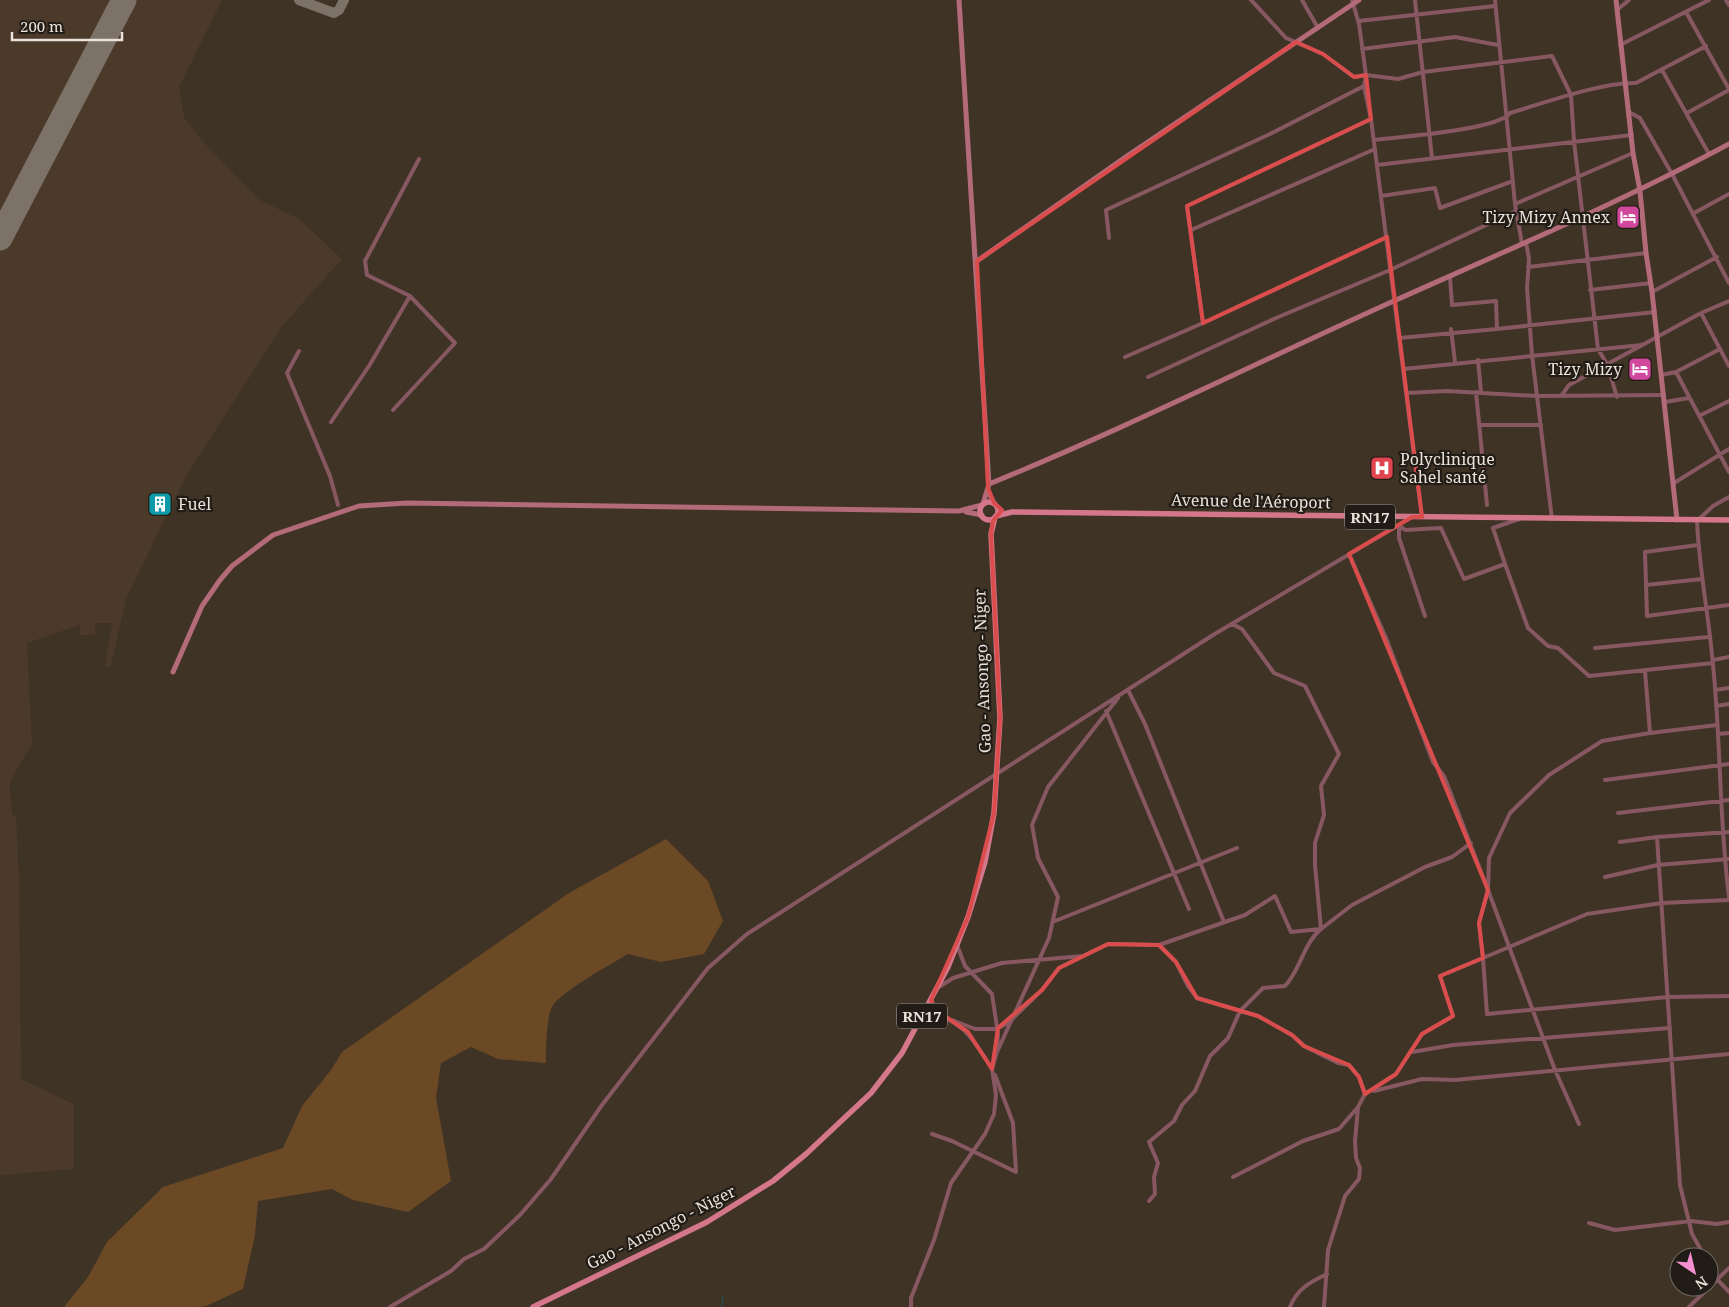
<svg xmlns="http://www.w3.org/2000/svg" width="1729" height="1307" font-family="'Noto Serif',serif">
  <rect width="100%" height="100%" fill="#3f3326"/>
  <path fill="#4b3a29" d="M0,0H222L179,87L184,117L198,136L258,199L299,219L342,259L282,326L188,473L126,598L111,666H105L112,623H95V635H80V625L27,643L32,744L10,781V787L12,815H16L19,878L21,1079L74,1104V1169L0,1175Z"/>
  <path fill="#6b4924" d="M666,839L708,881L723,921L704,954L661,962L628,954C611,964 563,991 553,1005C546,1016 546,1050 546,1063L498,1059L471,1047L441,1063L436,1098L451,1181L408,1212L353,1200L332,1189L258,1201L255,1235L243,1289L206,1306L198,1307H64L88,1277L107,1242L163,1187L283,1148L302,1106L331,1070L342,1052L569,893Z"/>
  <g fill="none" stroke-linecap="round" stroke-linejoin="round">
    <path stroke="#195a5c" stroke-width="1" d="M722,1307L723,1296"/>
    <path stroke="#7c7267" stroke-width="10" d="M299,0L334,13L339,10L344,0"/>
    <path stroke="#7c7267" stroke-width="25" d="M0,238L124,0"/>
    <path stroke="#875861" stroke-width="4" d="M1251,0L1286,38L1323,54L1354,77L1366,75L1398,79L1423,72L1552,56L1571,95L1574,141L1598,349L1607,364L1617,397
      M1302,0L1318,28
      M1352,0L1359,24L1366,75L1364,86L1371,119L1422,517
      M1415,0L1432,158
      M1495,0L1515,204L1522,244
      M1726,0L1729,5
      M1617,10L1629,0
      M1686,12L1729,89
      M1359,21L1495,6
      M1620,45L1709,0
      M1362,49L1455,37L1498,45
      M1662,70L1709,154
      M1629,112L1640,118L1672,174L1729,283
      M1687,113L1729,90
      M1374,140C1398,137 1498,130 1510,113C1544,103 1602,82 1636,83L1706,46
      M1377,165L1632,135
      M1381,196L1435,188L1440,208L1513,181
      M1515,204L1633,153
      M1694,213L1729,194
      M1191,230L1375,149
      M1109,238L1106,210L1270,134L1364,86
      M1526,242L1529,259L1527,288L1532,355L1552,519
      M1528,267L1646,253
      M1450,277L1452,305L1496,301L1497,329L1655,312
      M1590,290L1651,283
      M1652,292L1717,257
      M1701,313L1729,366
      M1203,323L1187,206L1371,119
      M1451,329L1455,362
      M1399,338L1497,329
      M299,351L287,373L330,476L338,505
      M1125,357L1203,323L1387,237
      M1478,360L1481,392
      M1403,369L1642,345
      M1676,372L1729,472
      M1661,375L1676,372L1720,349
      M1148,377L1276,318L1390,270L1516,211
      M1476,392L1487,505
      M1406,393L1447,391L1537,396L1664,395
      M1562,395L1569,385L1701,313L1729,301
      M1665,402L1689,398
      M393,410L455,343L410,296
      M1699,416L1729,401
      M331,422L369,366L410,296L367,275L365,261L419,159
      M1479,425H1541
      M1674,483L1729,449
      M1729,497L1713,506L1697,521C1699,569 1709,617 1713,665C1721,742 1719,820 1729,897
      M1399,525L1405,530L1441,528L1464,579L1505,564L1528,628L1548,646L1558,648L1589,676L1713,663
      M1399,525V538L1425,616
      M1698,545L1645,552L1647,616L1729,605
      M1505,564L1493,528L1519,519
      M1646,585L1702,579
      M1595,648L1708,637
      M1713,660L1729,657
      M1128,690L1145,724L1224,922
      M1715,690L1729,688
      M1716,706L1729,704
      M1106,711L1189,909
      M1650,733L1717,725
      M1718,734L1729,733
      M1605,780L1729,764
      M1618,813L1729,800
      M1657,837L1680,1185L1692,1234L1705,1257
      M1620,842L1657,837L1729,832
      M1605,877L1658,865L1729,859
      M1729,900L1662,903L1587,914L1483,958L1487,1014L1668,997L1729,996
      M1055,921L1237,848
      M957,945L965,966L992,994L998,1034L997,1047
      M1159,945L1245,915L1275,896L1291,932L1321,929L1352,905L1425,867L1452,857L1471,843
      M939,987L953,978L1002,963L1083,956L1108,944L1159,945L1176,962L1188,986L1197,998L1258,1016L1292,1035L1304,1046L1338,1063L1349,1065L1359,1077L1365,1094
      M931,1000L936,1010L944,1017
      M922,1016C958,1011 976,1043 992,1069
      M952,1020L975,1029H997L1009,1022L1042,990L1059,968L1081,957
      M1412,1052L1453,1045L1670,1028
      M995,1075L1013,1123L1016,1172
      M1374,1091L1422,1079L1455,1080L1729,1054
      M1579,1124L1555,1070L1488,890L1489,858L1510,813L1549,775L1602,741L1650,733L1645,671
      M932,1134L952,1141L1016,1172
      M1233,1177L1303,1141L1339,1129L1358,1107L1365,1094L1396,1074L1422,1034L1453,1016L1440,976L1483,958L1479,923L1488,890L1444,776L1433,762L1386,638L1349,554
      M1149,1201L1155,1194L1154,1177L1158,1163L1149,1142L1174,1121L1182,1105L1195,1091L1210,1056L1228,1038L1240,1011L1263,988L1285,986C1301,969 1303,944 1321,929L1315,865V843L1324,815L1321,786L1339,754L1305,686L1274,673L1242,629L1232,624
      M1589,1223L1615,1230L1691,1221L1717,1224L1729,1222
      M1709,1264L1717,1279L1729,1292
      M390,1307L451,1271L464,1259L484,1249L520,1215L551,1179L602,1105L708,968L747,934L1213,635L1412,517
      M911,1307V1298L934,1240L951,1183L985,1134L994,1114L996,1095L992,1069L997,1052L1049,938L1058,897L1038,858L1032,825L1048,787L1118,698
      M1290,1307C1297,1289 1310,1282 1327,1274
      M1324,1307L1328,1250L1345,1196L1359,1179L1360,1168L1356,1158L1355,1141L1358,1108
      M1689,1307L1729,1268"/>
    <path stroke="#b36a79" stroke-width="5" d="M959,0L989,484L983,504
      M1616,0L1633,153L1640,191L1646,253L1652,292L1677,520
      M977,261L1127,156L1359,0
      M989,484C1127,428 1260,361 1396,300C1508,250 1621,202 1729,144
      M988,491L994,503
      M966,512L982,515
      M173,672L202,606L220,580L232,566L273,535L359,506L407,503L959,511L982,505"/>
    <path stroke="#d5778b" stroke-width="5.5" d="M980 511a9 9 0 1 1 18 0a9 9 0 1 1-18 0Z
      M996,516L1012,512L1729,520
      M533,1307L707,1222L773,1181L806,1154L871,1093L902,1053L948,967L968,917L985,862L994,813L1000,718L991,534L995,517"/>
  </g>
  <path fill="none" stroke="#da4d4c" stroke-width="4" stroke-linejoin="round" d="M1296,42L1323,54L1354,77L1366,75L1371,119L1187,206L1203,323L1387,237L1422,517H1412L1349,554L1488,890L1479,923L1483,958L1440,976L1453,1016L1422,1034L1396,1074L1365,1094L1359,1077L1349,1065L1304,1046L1292,1035L1258,1016L1197,998L1176,962L1159,945L1108,944L1059,968L1042,990L998,1028L992,1069L968,1032L936,1010L931,1000L968,917L994,813L1000,718L991,534L993,521L1002,510L994,503L988,488L977,261Z"/>
  <defs>
    <g id="hotel-square" transform="scale(1.25)"><rect x="-9" y="-9" width="18" height="18" rx="4" fill="#d1479c" stroke="#211c16"/><path d="M-6-4.5h1.5V1H6V5H4.5V3h-9V5H-6ZM-4 0a1.8 1.8 0 1 1 3.6 0ZM.5 0V-2.5h3Q6-2.5 6 0Z" fill="#fff"/></g>
    <g id="hospital-square" transform="scale(1.25)"><rect x="-9" y="-9" width="18" height="18" rx="4" fill="#e0444e" stroke="#211c16"/><path d="M-5-5h3v3.5h4V-5h3V5h-3V1.5h-4V5h-3Z" fill="#fff"/></g>
    <g id="building-square" transform="scale(1.25)"><rect x="-9" y="-9" width="18" height="18" rx="4" fill="#0f9aa8" stroke="#211c16"/><path d="M-4-6H4V6H1V3H-1V6H-4ZM-2.5-4.3h1.7v1.8h-1.7ZM.8-4.3h1.7v1.8H.8ZM-2.5-1h1.7V.8h-1.7ZM.8-1h1.7V.8H.8Z" fill="#fff"/></g>
  </defs>
  <g fill-rule="evenodd">
    <use href="#hotel-square" x="1628" y="217"/>
    <use href="#hotel-square" x="1640" y="369"/>
    <use href="#hospital-square" x="1382" y="468"/>
    <use href="#building-square" x="160" y="504"/>
  </g>
  <g text-anchor="middle" dominant-baseline="central" stroke-width="4.5" stroke-linejoin="round" paint-order="stroke">
    <g fill="#211c16" stroke="#aea7a0" stroke-width="1">
      <rect x="1345" y="504.5" width="50" height="25" rx="4"/>
      <rect x="897" y="1003.5" width="50" height="25" rx="4"/>
    </g>
    <g font-size="15" font-weight="bold" fill="#ebe3db">
      <text x="1370" y="517">RN17</text>
      <text x="922" y="1016">RN17</text>
    </g>
    <g font-size="16" fill="#ebe3db" stroke="#211c16" text-anchor="end">
      <text x="1610" y="217">Tizy Mizy Annex</text>
      <text x="1622" y="369">Tizy Mizy</text>
      <text x="1400" y="459" text-anchor="start">Polyclinique<tspan x="1400" dy="18">Sahel santé</tspan></text>
      <text x="178" y="504" text-anchor="start">Fuel</text>
    </g>
    <g font-size="16" fill="#ebe3db" stroke="#211c16">
      <text transform="translate(1251 501) rotate(1)">Avenue de l'Aéroport</text>
      <text transform="translate(982 671) rotate(-92)">Gao - Ansongo - Niger</text>
      <text transform="translate(661 1227) rotate(-27)">Gao - Ansongo - Niger</text>
    </g>
  </g>
  <g transform="translate(1694 1272) rotate(145)"><circle r="24" fill="#211c16" stroke="#726c65"/>
  <path d="M0-4L9 19L0 12L-9 19Z" fill="#f590d1"/>
  <text y="-8" font-size="14" font-weight="bold" text-anchor="middle" fill="#ebe3db">N</text>
  </g>
  <path d="M12 32v8h110v-8" fill="none" stroke="#ebe3db" stroke-width="2.5"/>
  <text x="20" y="32" font-size="15" fill="#ebe3db" stroke="#211c16" stroke-width="4" paint-order="stroke">200 m</text>
</svg>
